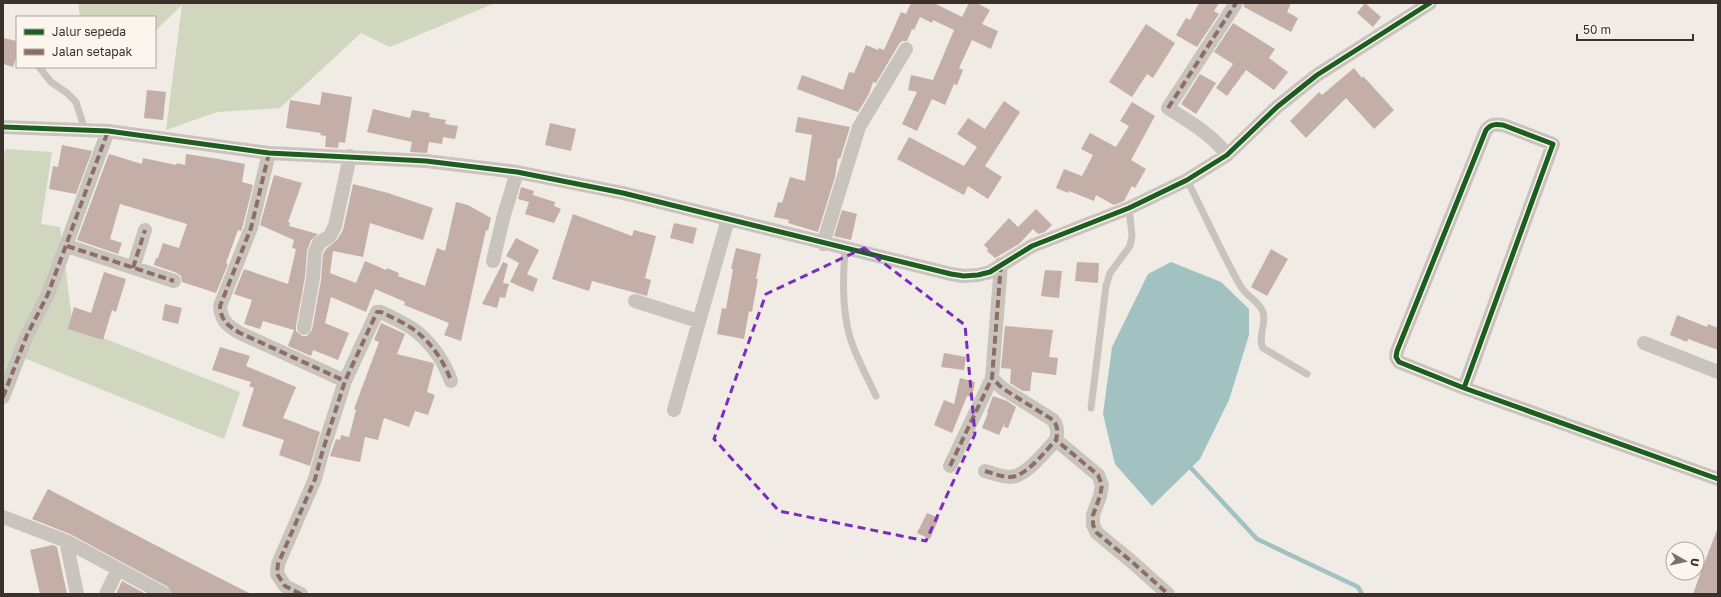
<svg xmlns="http://www.w3.org/2000/svg" width="1721" height="597" font-family="'Golos Text',sans-serif">
  <rect width="100%" height="100%" fill="#f0ebe5"/>
  <path fill="#d1d6bf" d="M78,3H495L390,47L361,33L280,108L217,112L166,130L182,5L155,31V17H80Z
    M6,149L52,152L41,224L60,227L73,326L240,392L224,439L19,356L3,394V156Z"/>
  <path fill="#a1c2c1" d="M1171,262L1221,282L1249,309V335L1229,400L1200,459L1152,506L1115,464L1103,414L1112,347L1148,274Z"/>
  <g fill="none" stroke-linecap="round" stroke-linejoin="round">
    <path stroke="#a1c2c1" stroke-width="4.5" d="M1191,468L1257,539L1358,587L1362,594"/>
  </g>
  <path fill="#c3afa7" d="M911,3H934L962,17L969,3H977L990,10L982,24L998,31L991,49L972,40L959,68L963,70L957,85L954,84L945,105L932,99L917,131L902,124L917,92L908,90L911,75L933,80L954,30L933,20L932,23L920,17L914,30L912,29L907,41H902L899,44L876,83L873,82L869,94L858,112L797,89L802,75L843,90L849,72L854,73L866,45L878,50L879,48L884,50L901,12L906,14Z
    M1199,3H1219L1214,11L1219,14L1197,47L1176,35L1186,18L1190,20Z
    M1244,3H1291L1287,12L1298,18L1291,32L1244,7Z
    M1365,3L1381,17L1373,27L1357,13Z
    M1233,23L1275,49L1269,58L1288,72L1274,90L1246,70L1227,96L1216,88L1233,64L1214,52Z
    M1146,24L1175,43L1153,78L1147,74L1132,97L1109,82Z
    M3,38L17,41V54L13,67L3,64Z
    M1354,68L1362,78L1363,76L1394,110L1374,129L1346,98L1306,138L1290,121L1319,92L1322,95Z
    M1200,74L1216,83L1196,114L1181,104Z
    M147,90L166,92L163,120L144,118Z
    M322,92L352,97L345,143L339,142L338,148L325,147L326,136L320,135L321,133L286,128L290,100L320,105Z
    M1004,101L1020,112L985,166L1002,177L988,199L968,186L964,195L897,159L909,137L964,166L977,147L957,134L968,118L985,129Z
    M1132,102L1155,116L1131,160L1146,169L1135,188L1132,186L1124,201L1114,205L1096,195L1094,201L1069,191L1068,193L1056,188L1064,169L1082,176L1093,155L1081,149L1090,133L1116,147L1129,126L1120,121Z
    M373,109L410,118L412,110L430,113L429,117L446,120L445,124L458,126L455,139L443,137L442,144L429,142L427,153L410,152L412,142L367,132Z
    M798,117L850,127L840,159L838,158L835,177L818,232L788,223L789,220L774,217L778,202L782,203L790,177L805,181L812,135L795,132Z
    M550,123L576,129L571,151L545,145Z
    M62,145L92,151L76,194L49,189L53,166L58,167Z
    M109,154L142,164L143,158L176,165L177,163L185,165L186,154L219,159L245,164L242,182L253,185L243,225L241,231L238,230L226,263L228,264L216,293L182,282L181,276L177,273L154,265L156,258H158L163,243L179,248L187,224L120,204L110,239L122,243L118,254L77,240Z
    M274,175L302,183L288,222L290,223L289,226L318,234L311,240L307,251L305,277L296,326V331L302,336H307L312,330L321,280L323,254L326,249L337,240L343,230L353,184L388,193L433,208L423,240L370,223L363,257L333,251L330,273L356,283L365,261L386,270L387,268L399,273L398,276L425,286L437,248L445,251L456,202L468,205L491,218L488,231L486,230L461,341L444,335L449,323L404,305L405,302L375,289L366,312L331,297L325,323L349,333L338,360L313,350L311,356L288,346L294,330L263,321L260,329L244,324L252,300L234,294L244,269L288,284L296,249L292,248L294,240L260,225Z
    M521,187L534,191L533,195L555,202L554,206L561,209L554,223L525,214L529,202L518,199Z
    M1036,209L1052,225L1045,232L1038,234L1033,229L1019,244L995,258L987,251L988,249L984,245L1009,218L1018,227Z
    M842,210L857,214L851,240L834,236Z
    M573,214L632,236L634,230L656,236L645,278L651,280L647,296L592,281L589,291L552,279Z
    M674,223L697,228L693,244L670,238Z
    M516,238L539,250L527,274L538,279L533,292L510,282L519,263L506,256Z
    M736,248L761,254L756,279H758L752,312L749,311L744,339L717,334L722,308L726,309L733,269H731Z
    M1271,249L1288,259L1267,296L1251,287Z
    M503,262L508,264L503,283L509,284L505,298L500,297L497,308L482,304Z
    M1077,262L1099,263L1098,283L1075,281Z
    M1045,270L1062,271L1059,298L1041,296Z
    M104,272L126,279L116,312L112,310L103,340L68,329L74,307L91,313Z
    M165,304L182,308L178,324L162,320Z
    M1677,315L1707,327L1708,324L1718,328V350L1688,339L1687,342L1670,335Z
    M381,323L405,334L397,354L433,363L434,365L427,392L435,395L428,415L415,411L409,427L384,418L378,440L365,437L360,462L330,456L336,439L340,440L341,435L349,437L356,410L354,409L379,342L374,340Z
    M1005,326L1053,330L1049,357L1058,358L1056,375L1032,372L1030,391H1023L1010,383L1011,369L1001,368Z
    M220,347L250,356L246,366L296,387L283,418L320,432L310,466L279,455L284,440L242,426L254,388L249,386L251,382L212,370Z
    M944,353L966,357L964,370L941,367Z
    M960,378L975,382L972,397L967,396L952,433L934,425L944,400L954,404Z
    M993,396L1007,401L1016,407L1008,428L1004,427L1005,422L999,435L982,428L988,413L987,412Z
    M48,489L186,561L251,594H172L168,587L70,534L32,519Z
    M927,513L939,518L930,539L917,533Z
    M1717,530L1718,594H1693L1704,564Z
    M53,545L57,547L67,594H40L30,550Z
    M122,581L146,594H116Z"/>
  <g fill="none" stroke-linecap="round" stroke-linejoin="round">
    <path stroke="#c9c3be" stroke-width="7" d="M39,67L51,82L67,93L76,102L85,130
      M1187,180C1205,215 1221,252 1241,287C1247,297 1259,301 1263,312C1267,324 1257,337 1263,348L1307,374
      M845,249C843,278 842,306 849,334C855,356 867,376 876,396
      M1091,408L1106,286L1110,273L1130,246L1132,236L1129,208"/>
    <path stroke="#c9c3be" stroke-width="14" d="M3,127L108,131L269,153L426,161L517,172L623,193L951,274L964,276L978,275L990,272L1032,246L1129,208L1187,180L1227,155L1277,107L1317,75L1430,3
      M269,153L251,228L220,306C221,321 228,326 240,333L345,381
      M1227,155C1213,135 1188,121 1168,108L1236,3
      M823,244L859,127L906,49
      M67,246L174,281
      M493,261L504,215L517,172
      M1001,264L992,378L1002,388L1053,420C1058,426 1058,432 1056,440L1098,475L1102,485L1100,496L1093,515V525L1097,533L1131,561L1168,594
      M133,268L145,230
      M635,301L698,321
      M304,328L313,278L315,252L319,243L330,236L335,226L350,156
      M1644,343L1718,372
      M1464,388L1553,144L1503,125C1495,124 1491,124 1486,130L1397,351L1396,357L1399,362L1464,388L1718,479
      M3,397L27,335L48,294L108,131
      M674,410L728,219
      M950,466L992,378
      M985,471C992,473 1002,477 1010,477C1026,477 1045,451 1056,440
      M3,517L66,541L164,594
      M66,541L77,594
      M106,594L118,569
      M301,594L285,586L277,574L278,564L315,479L322,453L345,381L377,312H381C393,318 407,324 417,332C432,344 445,363 451,381"/>
    <path stroke="#8d6e63" stroke-width="4" stroke-dasharray="8 4" stroke-linecap="butt" d="M1168,108L1236,3
      M269,153L251,228L220,306C221,321 228,326 240,333L345,381
      M67,246L174,281
      M1001,264L992,378L1002,388L1053,420C1058,426 1058,432 1056,440L1098,475L1102,485L1100,496L1093,515V525L1097,533L1131,561L1168,594
      M133,268L145,230
      M3,397L27,335L48,294L108,131
      M950,466L992,378
      M985,471C992,473 1002,477 1010,477C1026,477 1045,451 1056,440
      M301,594L285,586L277,574L278,564L315,479L322,453L345,381L377,312H381C393,318 407,324 417,332C432,344 445,363 451,381"/>
    <g stroke="#fbf5ee" stroke-width="8">
      <path id="cycleway" d="M3,127L108,131L269,153L426,161L517,172L623,193L951,274L964,276L978,275L990,272L1032,246L1129,208L1187,180L1227,155L1277,107L1317,75L1430,3
        M1464,388L1553,144L1503,125C1495,124 1491,124 1486,130L1397,351L1396,357L1399,362L1464,388L1718,479"/>
    </g>
    <use href="#cycleway" stroke="#1b5e20" stroke-width="5"/>
  </g>
  <path fill="none" stroke="#7b2cbf" stroke-width="3" stroke-dasharray="8 5" stroke-linejoin="round" d="M864,248L965,325L975,434L926,541L779,511L714,439L766,294Z"/>
  <rect width="1721" height="597" fill="none" stroke="#3b302b" stroke-width="8"/>
  <rect x="16" y="16" width="140" height="52" fill="#fbf5ee" stroke="#aea6a0"/>
  <rect x="24" y="29" width="20" height="6" fill="#1b5e20" stroke="#aea6a0"/>
  <text x="52" y="36" font-size="12" fill="#3b302b">Jalur sepeda</text>
  <rect x="24" y="49" width="20" height="6" fill="#8d6e63" stroke="#aea6a0"/>
  <text x="52" y="56" font-size="12" fill="#3b302b">Jalan setapak</text>
  <g transform="translate(1685 561) rotate(98)"><circle r="19" fill="#fbf5ee" stroke="#aea6a0"/>
  <path d="M0-3L7 15L0 10L-7 15Z" fill="#7a716c"/>
  <text y="-6" font-size="11" font-weight="bold" text-anchor="middle" fill="#3b302b">U</text>
  </g>
  <path d="M1577 34v6h116v-6" fill="none" stroke="#3b302b" stroke-width="2"/>
  <text x="1583" y="34" font-size="12" fill="#3b302b" stroke="#fbf5ee" stroke-width="3" paint-order="stroke">50 m</text>
</svg>
